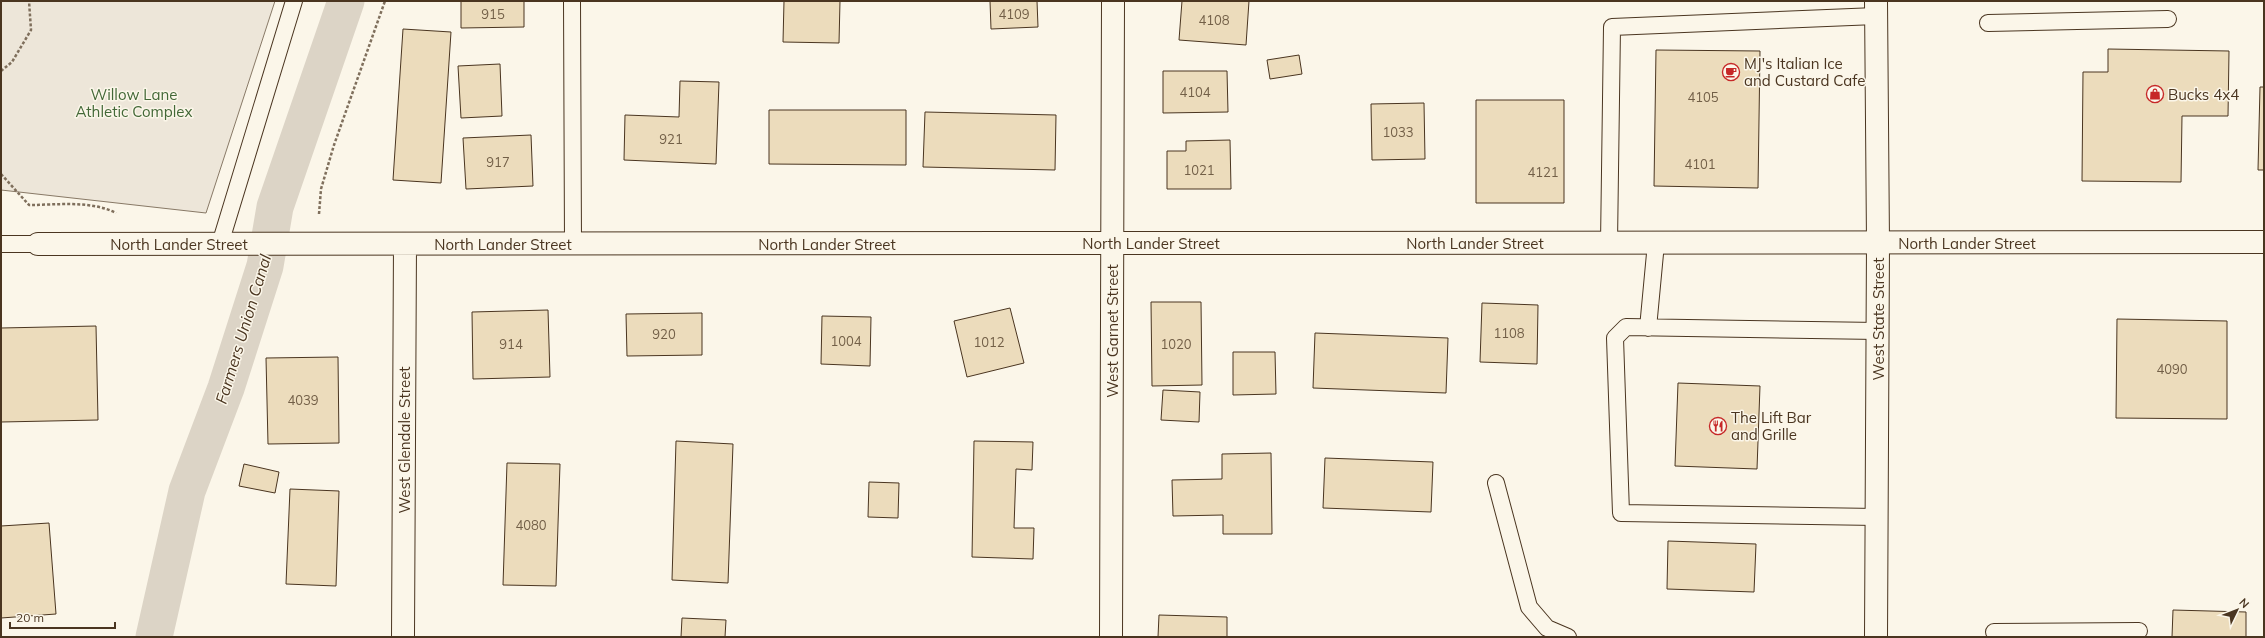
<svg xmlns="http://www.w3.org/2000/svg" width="2265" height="638" font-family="Mulish,sans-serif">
  <rect width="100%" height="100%" fill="#fbf6e9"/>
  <path fill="#ede6d9" stroke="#887966" d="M1,1H275L206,213L1,190Z"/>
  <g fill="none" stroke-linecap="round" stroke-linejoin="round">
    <path stroke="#dcd4c6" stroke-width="37" d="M154,637L187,491L226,388L265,266L275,207L346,1"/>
  </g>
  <path fill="#ecdcbc" stroke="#4a3520" d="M461,1H524V27L461,28Z
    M784,1H840L839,43L783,42Z
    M990,1H1037L1038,27L991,29Z
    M1182,1H1249L1246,45L1179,40Z
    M403,29L451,32L441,183L393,180Z
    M2108,49L2229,51L2228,116H2182L2181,182L2082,181L2083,72H2108Z
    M1656,50L1760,51L1758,188L1654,186Z
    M1299,55L1302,74L1270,79L1267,60Z
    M500,64L502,116L461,118L458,66Z
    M1163,71H1227L1228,112L1163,113Z
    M680,81L719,82L716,164L624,160L625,115L679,117Z
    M2260,87H2264V170H2258Z
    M1476,100H1564V203H1476Z
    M1424,103L1425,159L1372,160L1371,104Z
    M769,110H906V165L769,164Z
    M925,112L1056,115L1055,170L923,167Z
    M531,135L533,186L466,189L463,138Z
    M1230,140L1231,189H1167V151H1186V141Z
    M1151,302H1201L1202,385L1152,386Z
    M1482,303L1538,305L1537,364L1480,362Z
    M1010,308L1024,363L967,377L954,321Z
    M548,310L550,377L473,379L472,312Z
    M702,313V355L627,356L626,314Z
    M822,316L871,317L870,366L821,364Z
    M2117,319L2227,321V419L2116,418Z
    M96,326L98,420L1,422V328Z
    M1315,333L1448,338L1446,393L1313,388Z
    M1233,352H1275L1276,394L1233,395Z
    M338,357L339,443L268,444L266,358Z
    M1678,383L1760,386L1757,469L1675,466Z
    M1163,390L1200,392L1199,422L1161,420Z
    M676,441L733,444L728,583L672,580Z
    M974,441L1033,442L1032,470L1016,469L1014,528H1034L1033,559L972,557Z
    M1271,453L1272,534H1223V515L1173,516L1172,480L1222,479V454Z
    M1325,458L1433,462L1431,512L1323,508Z
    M507,463L560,464L556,586L503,585Z
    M244,464L279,472L275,493L239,486Z
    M869,482L899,483L898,518L868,517Z
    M290,489L339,491L336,586L286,584Z
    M49,523L56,614L1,618V526Z
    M1668,541L1756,544L1754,592L1667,589Z
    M2173,610L2246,612V637H2172Z
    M1159,615L1227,617V637H1158Z
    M682,618L726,620L725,637H681Z"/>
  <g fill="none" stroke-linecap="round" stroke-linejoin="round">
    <g stroke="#4a3520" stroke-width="18">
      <path id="lane" d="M572,1L573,244
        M1988,23L2168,19
        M1609,243L1612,27L1876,16
        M1,244H38
        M220,244L294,1
        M1648,328L1656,243
        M1496,483L1529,607L1547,628L1568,637
        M1877,517L1621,513L1615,338L1626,327L1878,331
        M1994,632L2139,631"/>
    </g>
    <g stroke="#4a3520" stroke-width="24">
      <path id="street" d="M38,244L2264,242
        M403,637L405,244
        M1111,637L1113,1"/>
    </g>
    <g stroke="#4a3520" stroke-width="24">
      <path id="primary" d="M1876,637L1878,243L1876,1"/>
    </g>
    <path stroke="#7f6f5c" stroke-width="2.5" stroke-dasharray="3 2" stroke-linecap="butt" d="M1,71L12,62L31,30L29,1
      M1,174L29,205C56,205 91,200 116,213
      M319,214L321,189L334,145L385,1"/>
    <use href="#lane" stroke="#fbf6e9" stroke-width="16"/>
    <use href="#street" stroke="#fbf6e9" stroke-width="22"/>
    <use href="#primary" stroke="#fbf6e9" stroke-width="22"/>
  </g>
  <defs>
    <g id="cafe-ring" transform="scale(0.9)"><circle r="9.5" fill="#fbf6e9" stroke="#c62828" stroke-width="1.5"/><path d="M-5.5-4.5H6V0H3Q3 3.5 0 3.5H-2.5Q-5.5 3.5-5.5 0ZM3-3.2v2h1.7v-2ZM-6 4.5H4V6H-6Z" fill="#c62828"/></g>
    <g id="shop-ring" transform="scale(0.9)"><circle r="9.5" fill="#fbf6e9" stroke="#c62828" stroke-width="1.5"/><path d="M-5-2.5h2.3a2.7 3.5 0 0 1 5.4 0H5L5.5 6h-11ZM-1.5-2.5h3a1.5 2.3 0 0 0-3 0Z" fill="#c62828"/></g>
    <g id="restaurant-ring" transform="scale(0.9)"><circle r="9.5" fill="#fbf6e9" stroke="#c62828" stroke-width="1.5"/><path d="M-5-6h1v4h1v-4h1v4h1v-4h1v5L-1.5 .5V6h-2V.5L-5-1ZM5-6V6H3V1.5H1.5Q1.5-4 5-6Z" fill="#c62828"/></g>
  </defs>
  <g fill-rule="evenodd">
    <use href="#cafe-ring" x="1731" y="72"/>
    <use href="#shop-ring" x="2155" y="94"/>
    <use href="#restaurant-ring" x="1718" y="426"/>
  </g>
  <g text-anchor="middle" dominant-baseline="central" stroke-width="3" stroke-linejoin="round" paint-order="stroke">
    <g font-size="13" fill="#725f47">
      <text x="493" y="14">915</text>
      <text x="1014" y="14">4109</text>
      <text x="1214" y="20">4108</text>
      <text x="1195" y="92">4104</text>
      <text x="1703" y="97">4105</text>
      <text x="1398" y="132">1033</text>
      <text x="671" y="139">921</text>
      <text x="498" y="162">917</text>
      <text x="1700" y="164">4101</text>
      <text x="1199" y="170">1021</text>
      <text x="1543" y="172">4121</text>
      <text x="1509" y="333">1108</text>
      <text x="664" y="334">920</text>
      <text x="846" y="341">1004</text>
      <text x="989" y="342">1012</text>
      <text x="511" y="344">914</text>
      <text x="1176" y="344">1020</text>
      <text x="2172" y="369">4090</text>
      <text x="303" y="400">4039</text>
      <text x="531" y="525">4080</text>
    </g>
    <g font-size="15" fill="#4a3520" stroke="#fbf6e9" text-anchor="start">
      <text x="1744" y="63">MJ's Italian Ice<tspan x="1744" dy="17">and Custard Cafe</tspan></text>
      <text x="2168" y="94">Bucks 4x4</text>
      <text x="1731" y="417">The Lift Bar<tspan x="1731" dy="17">and Grille</tspan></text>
    </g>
    <g font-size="15" fill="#436837" stroke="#fbf6e9">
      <text x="134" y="94">Willow Lane<tspan x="134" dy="17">Athletic Complex</tspan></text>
    </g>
    <g font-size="15" fill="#4a3520" stroke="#fbf6e9">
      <text x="1151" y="243">North Lander Street</text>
      <text x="1475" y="243">North Lander Street</text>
      <text x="1967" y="243">North Lander Street</text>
      <text x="179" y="244">North Lander Street</text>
      <text x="503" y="244">North Lander Street</text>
      <text x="827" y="244">North Lander Street</text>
      <text transform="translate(1878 319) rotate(-90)">West State Street</text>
      <text transform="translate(1112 331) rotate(-90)">West Garnet Street</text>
      <text transform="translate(404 440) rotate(-90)">West Glendale Street</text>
    </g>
    <g font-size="16" font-style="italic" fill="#4a3520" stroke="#fbf6e9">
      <text transform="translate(243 329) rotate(-73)">Farmers Union Canal</text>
    </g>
  </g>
  <rect width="2265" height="638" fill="none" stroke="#4a3520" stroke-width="4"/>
  <g transform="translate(2237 610) rotate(47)" stroke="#fbf6e9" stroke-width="3" paint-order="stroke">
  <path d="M0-3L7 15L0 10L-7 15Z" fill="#4a3520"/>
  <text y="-6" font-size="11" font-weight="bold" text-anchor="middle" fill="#4a3520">N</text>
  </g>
  <path d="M10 622v6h105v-6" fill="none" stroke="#4a3520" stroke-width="2"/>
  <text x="16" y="622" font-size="12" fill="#4a3520" stroke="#fbf6e9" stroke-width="3" paint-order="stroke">20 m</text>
</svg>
